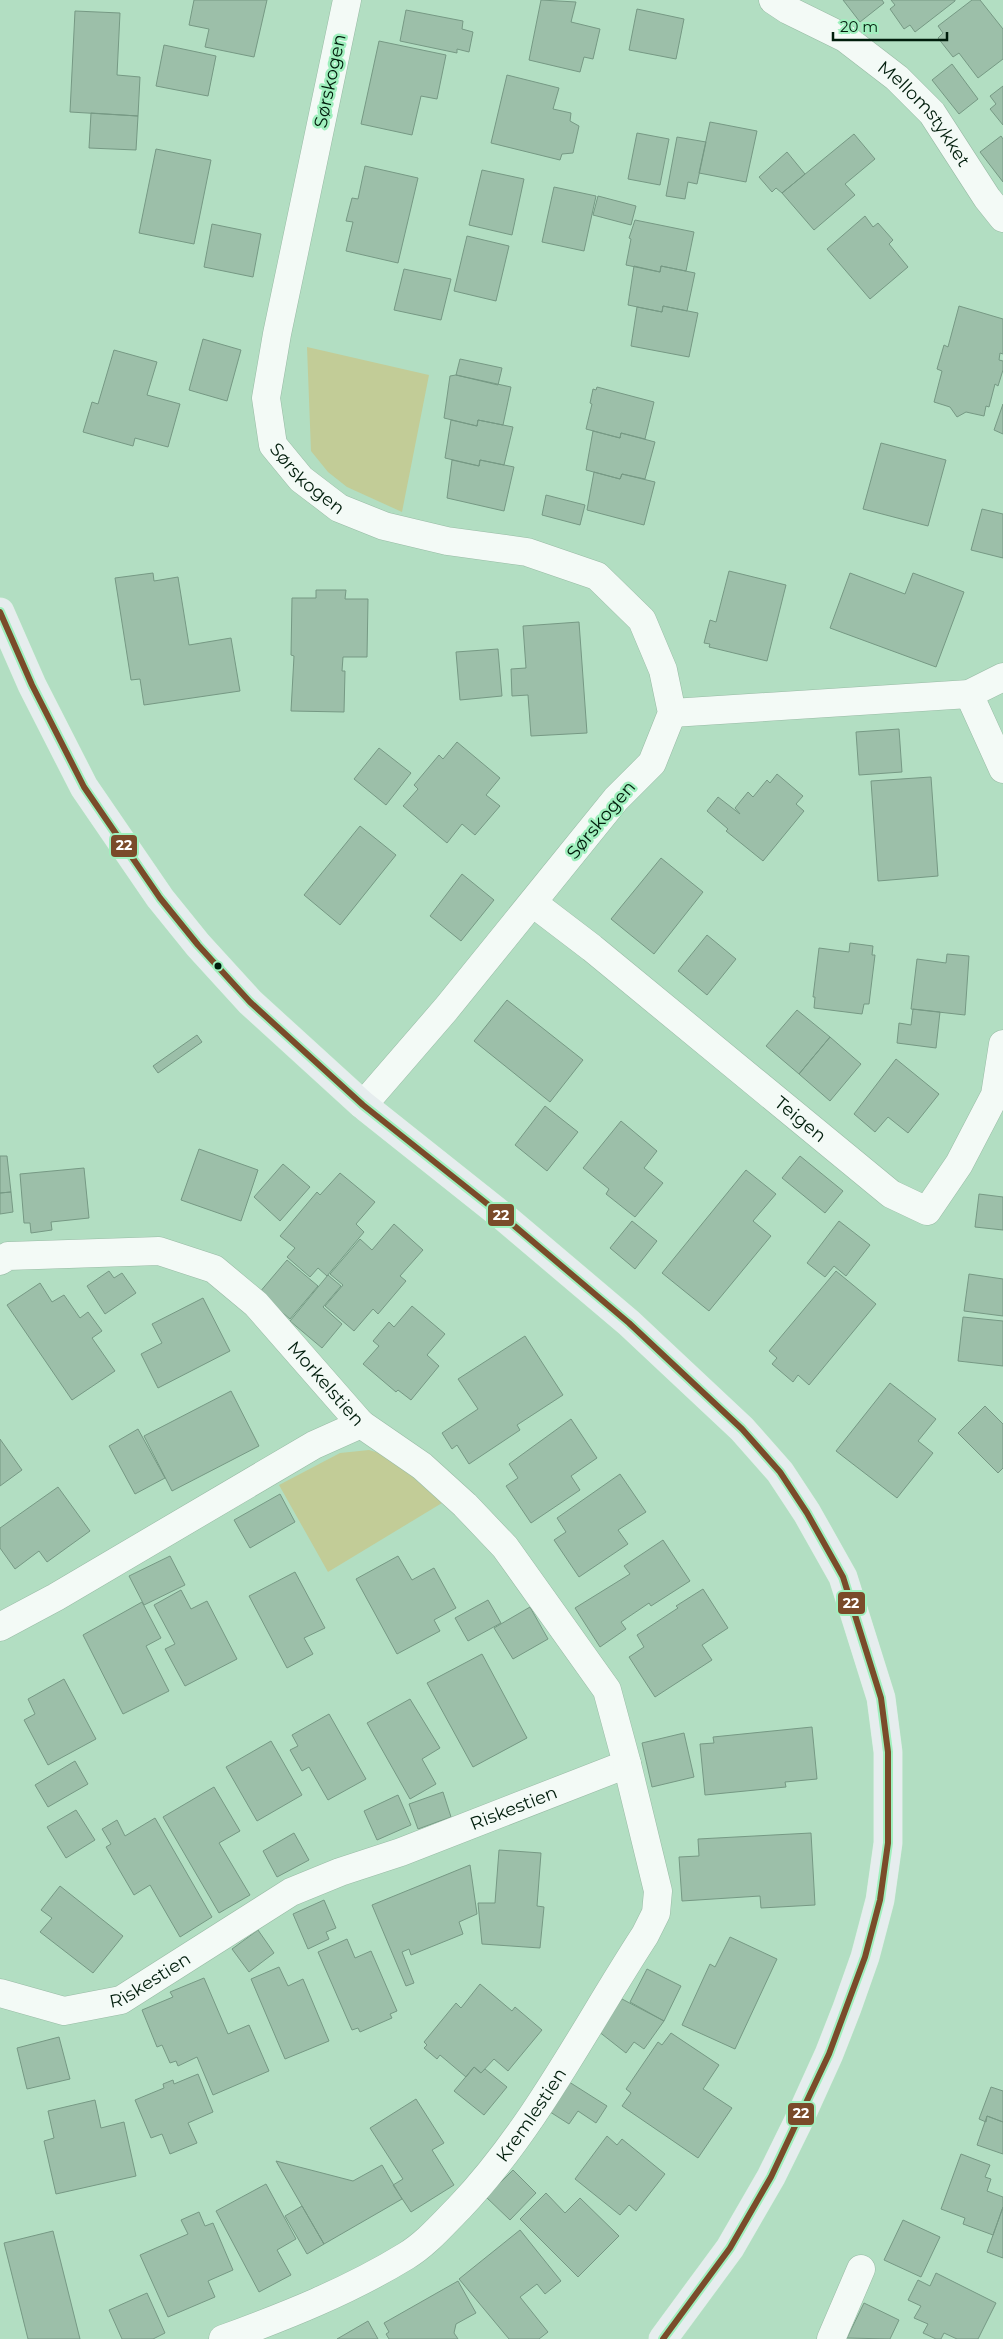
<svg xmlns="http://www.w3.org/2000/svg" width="1003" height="2339" font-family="Montserrat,sans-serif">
  <rect width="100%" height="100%" fill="#b2dec2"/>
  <path fill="#c2cc97" d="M307,347L429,375L402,512L347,487L328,472L311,451Z
    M369,1450L389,1456L442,1503L328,1572L279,1485L340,1453Z"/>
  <path fill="#9cbfa9" stroke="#769984" d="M194,0H267L254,57L205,47L209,29L189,25Z
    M541,0L576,2L571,22L600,29L593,59L584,57L580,72L529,60Z
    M843,0H882L884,3L860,22Z
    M891,0H955V1L915,32L910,25L904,29L890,9L895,5Z
    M972,0H980L1003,29V59L978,78L959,53L953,57L938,38L943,33L938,26Z
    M637,9L684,19L676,59L629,50Z
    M406,10L463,21L462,29L473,32L469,52L457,49V53L400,41Z
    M75,11L120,13L117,75L140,77L138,116L70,112Z
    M379,41L446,55L437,99L421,96L412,135L361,124Z
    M164,45L216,56L208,96L156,86Z
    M952,64L978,99L959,114L932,80Z
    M507,75L559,88L553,109L571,113L570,121L579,126L573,153L562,154L560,160L491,143Z
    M1003,86V125L990,109L996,104L990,96Z
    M91,113L138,116L136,150L89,148Z
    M710,122L757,131L746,182L699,173Z
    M637,133L669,139L660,185L628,179Z
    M854,134L875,159L845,184L855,195L814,230L782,193Z
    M1001,136L1003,139V182L980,152Z
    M677,137L706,142L697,184L688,182L685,199L666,196Z
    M156,149L211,160L194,244L139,233Z
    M787,152L805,174L782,193L776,188L772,192L759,177Z
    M365,166L418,178L398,263L346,251L353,222L346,221L352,198L358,199Z
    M482,170L524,179L512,235L469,225Z
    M554,187L596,196L584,251L542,242Z
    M598,196L636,206L631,225L593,215Z
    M865,216L873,227L878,223L893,240L889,244L908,267L870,299L827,249Z
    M635,220L694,232L686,271L661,266L660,272L626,265L631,239L629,238Z
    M212,224L261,234L253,277L204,267Z
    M467,236L509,246L496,301L454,291Z
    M634,266L660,272L661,266L695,273L687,311L663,306L662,312L628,305Z
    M404,269L451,279L441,320L394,310Z
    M663,306L698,313L689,357L631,346L637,307L662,312Z
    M959,306L1003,319V354L1000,353L999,360L1003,361V370L998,386L995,384L989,407L986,406L984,416L966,412L957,417L950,407L934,402L942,371L937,369L944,345L948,347Z
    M203,339L241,350L227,401L189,390Z
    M114,350L157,362L147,395L180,404L168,447L135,438L133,446L83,432L92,402L98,404Z
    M460,359L502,368L498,385L456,375Z
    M456,375L511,387L503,425L478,420L477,426L444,418L450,376Z
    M597,387L654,402L645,439L621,433L620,438L586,429L592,404L590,403L593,389L596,390Z
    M1003,404V434L994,430Z
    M451,420L477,426L478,420L513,427L504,465L480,460L479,466L445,458Z
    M593,431L620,438L621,433L655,442L645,479L622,474L620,479L586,470Z
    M881,443L946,460L928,526L863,509Z
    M452,460L479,466L480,460L514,467L504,511L447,498Z
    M594,472L620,479L622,474L655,482L644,525L587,510Z
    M546,495L585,505L580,525L542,515Z
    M982,509L1003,514V558L971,550Z
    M729,571L786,585L767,661L709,647L710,644L704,643L710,620L716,622Z
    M153,573L154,581L178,577L189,645L231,638L240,691L144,705L140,679L131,680L115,578Z
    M850,573L905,594L913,573L964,592L936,667L830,628Z
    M316,590H346L345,599H368L367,657H343L342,671H345L344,712L291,711L294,656L291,655L292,598H316Z
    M579,622L587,733L531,736L528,695L512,696L511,669L526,668L523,626Z
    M498,649L502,696L460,700L456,652Z
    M899,729L902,772L859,775L856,732Z
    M457,742L500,778L486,795L500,806L475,835L462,824L447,843L403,806L418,789L414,785L439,755L443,759Z
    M379,748L411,773L386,805L354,779Z
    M777,774L803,796L796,804L804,811L763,861L726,831L728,829L707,811L718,797L740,814L735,808L748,792L753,797L767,780L770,783Z
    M931,777L938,876L878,881L871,781Z
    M360,826L396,855L340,925L304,895Z
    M661,858L703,892L654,954L611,919Z
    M462,874L494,900L461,941L430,916Z
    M707,935L736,959L707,995L678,971Z
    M850,943L873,946L872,955H875L869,1004H864L862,1014L814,1008L815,997H813L819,948L849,952Z
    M947,954L969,956L965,1015L911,1009L917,959L946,963Z
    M507,1000L583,1060L550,1102L474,1041Z
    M913,1009L940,1012L936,1048L897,1043L899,1023L911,1025Z
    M797,1010L830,1037L799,1074L766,1046Z
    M197,1035L202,1042L158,1073L153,1066Z
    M830,1037L861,1064L830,1101L799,1074Z
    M896,1059L939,1094L908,1133L888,1117L875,1132L854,1114Z
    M545,1106L578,1132L547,1171L515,1145Z
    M621,1121L657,1151L644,1168L663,1183L635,1217L606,1194L609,1189L583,1168Z
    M199,1149L258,1170L241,1221L181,1200Z
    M0,1156H7L11,1192L0,1193Z
    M800,1156L843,1191L825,1213L782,1178Z
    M283,1164L310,1187L280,1221L254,1197Z
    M84,1168L89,1218L51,1222L52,1230L31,1233L30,1223H24L20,1174Z
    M746,1170L776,1194L753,1221L771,1236L709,1311L662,1273Z
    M340,1173L375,1202L356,1224L364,1232L327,1276L318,1268L310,1277L287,1257L295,1248L280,1236L317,1192L320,1195Z
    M11,1192L13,1212L0,1214V1193Z
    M979,1194L1003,1197V1230L975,1227Z
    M632,1221L657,1241L635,1269L610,1248Z
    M839,1221L870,1245L846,1276L834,1266L825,1277L807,1263Z
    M394,1224L423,1250L400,1276L406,1281L378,1314L373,1309L354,1331L325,1306L343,1285L330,1274L360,1239L372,1250Z
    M287,1260L318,1286L290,1319L259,1293Z
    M109,1271L114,1278L122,1273L136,1293L105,1314L87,1286Z
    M836,1271L876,1304L809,1385L798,1375L793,1382L772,1364L777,1358L769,1351Z
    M969,1274L1003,1279V1316L964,1311Z
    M328,1275L341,1286L323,1307L342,1324L322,1348L290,1321Z
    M40,1283L52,1302L64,1295L80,1318L88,1312L102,1331L92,1338L115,1371L72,1400L7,1305Z
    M203,1298L230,1351L158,1388L141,1354L162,1343L152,1324Z
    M412,1306L445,1334L427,1355L439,1366L411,1400L398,1390L396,1392L363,1364L379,1346L373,1341L389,1322L394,1327Z
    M963,1317L1003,1321V1366L958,1361Z
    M525,1336L563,1395L517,1425L520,1430L469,1464L457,1445L452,1449L442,1433L478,1409L458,1379Z
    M890,1383L936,1419L918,1441L933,1453L897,1498L836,1451Z
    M231,1391L259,1446L172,1491L144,1436Z
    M985,1406L1003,1424V1468L998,1473L958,1433Z
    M571,1419L597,1458L571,1476L580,1490L531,1523L506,1486L518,1478L509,1464Z
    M138,1429L165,1478L135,1494L109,1446Z
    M0,1439L22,1470L0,1486Z
    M620,1474L646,1512L618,1530L628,1544L579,1577L554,1540L566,1532L557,1518Z
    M58,1487L90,1531L47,1562L39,1551L15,1569L0,1548V1528Z
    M280,1494L295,1522L250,1548L234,1520Z
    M663,1540L690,1581L651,1606L649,1603L621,1622L626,1629L600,1647L575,1608L630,1574L624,1566Z
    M170,1556L185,1585L144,1605L129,1576Z
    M398,1556L412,1580L434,1568L456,1608L434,1620L440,1631L397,1654L356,1579Z
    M295,1572L325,1628L304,1638L313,1654L287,1668L249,1596Z
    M703,1589L728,1628L702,1645L712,1660L655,1697L629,1657L644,1647L637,1635L678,1608L676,1606Z
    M181,1590L191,1609L207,1601L237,1659L185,1686L165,1649L175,1644L154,1605Z
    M488,1600L501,1623L468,1641L455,1618Z
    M142,1602L161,1638L146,1646L169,1691L123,1714L83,1635Z
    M530,1607L548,1639L513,1659L494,1628Z
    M482,1654L527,1738L473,1767L427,1683Z
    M64,1679L96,1739L48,1765L24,1720L35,1714L28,1699Z
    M410,1699L440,1748L422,1759L436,1784L410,1799L367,1723Z
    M329,1714L366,1779L328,1800L309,1767L302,1771L290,1750L298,1746L292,1735Z
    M812,1727L817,1779L785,1782L786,1787L705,1795L700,1744L714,1743L713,1737Z
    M684,1733L694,1777L652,1787L642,1743Z
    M271,1741L302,1795L257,1821L226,1767Z
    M75,1761L88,1784L48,1807L35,1785Z
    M214,1787L240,1831L219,1843L250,1895L219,1913L163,1817Z
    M443,1792L451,1817L418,1829L409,1804Z
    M398,1795L411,1825L377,1840L364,1811Z
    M76,1810L95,1840L66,1858L47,1827Z
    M155,1818L212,1917L180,1937L150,1885L134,1895L106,1847L111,1844L102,1829L117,1820L125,1836Z
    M294,1833L309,1860L277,1877L263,1851Z
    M811,1833L815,1905L761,1908L760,1896L682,1901L679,1857L699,1856L698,1839Z
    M499,1850L541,1853L537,1906L544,1907L540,1948L482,1944L478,1903H495Z
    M470,1865L477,1914L459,1922L463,1934L411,1955L409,1949L402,1952L414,1983L406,1986L372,1905Z
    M60,1886L123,1936L93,1973L40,1932L52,1918L41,1910Z
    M324,1900L336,1928L326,1932L329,1939L308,1949L293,1914Z
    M258,1930L274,1953L249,1972L232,1949Z
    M730,1937L777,1959L735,2049L682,2025L710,1964L715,1967Z
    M347,1939L355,1958L371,1951L397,2011L390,2014L392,2018L360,2032L358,2028L352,2030L318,1952Z
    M279,1967L288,1986L303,1979L329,2041L285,2059L251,1979Z
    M647,1969L681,1986L664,2021L630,2002Z
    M204,1978L228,2034L249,2025L269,2071L213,2095L197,2057L178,2066L176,2061L170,2063L162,2045L157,2047L142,2010L173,1997L170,1992Z
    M480,1984L512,2011L515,2007L542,2030L508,2071L494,2059L481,2073L474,2067L466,2077L440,2055L437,2059L424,2048L427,2045L424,2042L456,2003L461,2008Z
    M622,1999L664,2021L644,2049L634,2042L626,2053L598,2031Z
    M671,2033L719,2065L703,2089L732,2108L698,2158L622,2106L631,2093L626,2089L658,2042L662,2045Z
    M59,2037L70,2079L27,2089L17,2048Z
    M474,2067L481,2073L485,2069L507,2087L484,2115L454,2091Z
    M198,2074L213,2112L188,2123L197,2143L170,2154L162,2134L151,2138L135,2100L164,2088L163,2084L173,2080L174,2084Z
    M566,2080L607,2106L596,2123L578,2111L569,2124L547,2110Z
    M991,2087L1003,2091V2122L987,2116L986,2122L979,2119Z
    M416,2099L444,2143L432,2150L454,2185L411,2212L393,2185L403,2179L370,2128Z
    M95,2100L101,2128L124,2122L136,2176L56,2194L44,2141L54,2138L48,2111Z
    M987,2116L1003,2122V2154L977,2145Z
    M607,2136L617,2145L622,2139L665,2174L636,2211L629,2205L620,2215L575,2179Z
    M961,2154L990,2165L985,2177L991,2179L987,2191L1003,2197V2207L993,2235L963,2224L965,2218L941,2209Z
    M276,2161L353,2181L382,2165L402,2199L324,2244Z
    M513,2170L536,2193L510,2220L486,2197Z
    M266,2184L296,2239L277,2250L291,2275L259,2292L216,2211Z
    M546,2193L565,2213L580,2198L619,2236L578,2277L520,2219Z
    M302,2206L324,2244L307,2254L285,2216Z
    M1003,2207V2258L987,2252Z
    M199,2212L205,2226L213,2223L233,2270L208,2281L215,2297L168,2317L140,2255L188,2234L181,2220Z
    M903,2220L940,2237L921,2277L884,2260Z
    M520,2230L561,2281L545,2294L537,2284L520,2297L548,2332L539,2339H509L459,2279Z
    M53,2231L80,2339H28L4,2243Z
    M936,2273L996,2303L978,2339H957L944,2333L941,2339H936L923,2333L928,2324L914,2318L921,2306L908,2300L918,2280L930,2286Z
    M458,2281L476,2313L456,2324L454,2333L458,2339H389L386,2334L389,2332L384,2323Z
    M147,2293L165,2333L153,2339H122L109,2310Z
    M864,2303L899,2320L890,2339L847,2338Z
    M368,2321L378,2339H337Z"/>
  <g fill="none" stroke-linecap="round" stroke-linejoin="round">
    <g stroke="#98bba5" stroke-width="29">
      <g id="minor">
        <path id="s1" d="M347,0L277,334L266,398L273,445L301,479L339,508L384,526L447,541L527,552L597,576L642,620L663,670L672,713L652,763L616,799L446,1009L363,1105"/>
        <path id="s2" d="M773,0L788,10L845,38L897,78L932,113L987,198L1003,218"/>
        <path d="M969,694L1003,769"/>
        <path d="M672,713L969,694L1003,677"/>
        <path id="s3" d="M533,903L592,948L891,1194L927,1211L959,1164L995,1095L1003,1044"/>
        <path id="s4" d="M0,1261L8,1256L159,1251L214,1269L256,1304L361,1424L314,1445L56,1597L0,1627"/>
        <path id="s5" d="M0,1993L64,2011L121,2000L291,1892L340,1872L401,1852L627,1764L607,1690L505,1547L465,1505L422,1466L361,1424"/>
        <path id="s6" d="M223,2339C286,2316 349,2291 406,2256C426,2244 443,2224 459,2208C535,2128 585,2027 645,1935L656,1913L658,1891L627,1764"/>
        <path d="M831,2339L861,2269"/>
      </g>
    </g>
    <g stroke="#dcf0e4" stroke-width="29">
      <path id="major" d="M0,612L32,685L84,787L160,898L198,945L250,1002L363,1105L505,1218L629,1323L742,1429L780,1472L807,1513L843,1577L881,1698L888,1752V1843L880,1900L865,1957L847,2008L829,2054L800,2118L771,2177L730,2248L663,2339"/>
    </g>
    <use href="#minor" stroke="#f3faf6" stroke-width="28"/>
    <use href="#major" stroke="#e6edee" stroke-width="28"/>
    <g stroke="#a0f0be" stroke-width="10">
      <path id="bus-1" d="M0,612L32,685L84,787L160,898L198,945L250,1002L363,1105L505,1218L629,1323L742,1429L780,1472L807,1513L843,1577L881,1698L888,1752V1843L880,1900L865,1957L829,2054L771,2177L730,2248L663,2339"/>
    </g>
    <use href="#bus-1" stroke="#7a4b2a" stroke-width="6"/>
  </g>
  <circle fill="#001d0c" stroke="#a0f0be" stroke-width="2" cx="218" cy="966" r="4.5"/>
  <g text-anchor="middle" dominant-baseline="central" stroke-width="5" stroke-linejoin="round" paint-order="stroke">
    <g font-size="18" fill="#001d0c" stroke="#a0f0be">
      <text transform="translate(330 81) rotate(-78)">Sørskogen</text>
      <text stroke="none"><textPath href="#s2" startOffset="192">Mellomstykket</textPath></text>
      <text stroke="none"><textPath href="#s1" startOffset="502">Sørskogen</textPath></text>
      <text transform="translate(601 820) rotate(-50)">Sørskogen</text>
      <text stroke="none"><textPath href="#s3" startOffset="344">Teigen</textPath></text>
      <text stroke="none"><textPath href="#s4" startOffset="379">Morkelstien</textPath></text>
      <text stroke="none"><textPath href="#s5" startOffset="564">Riskestien</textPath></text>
      <text stroke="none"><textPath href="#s5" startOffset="159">Riskestien</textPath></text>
      <text stroke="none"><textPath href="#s6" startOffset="391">Kremlestien</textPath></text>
    </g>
  </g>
  <g stroke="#a0f0be" stroke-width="2">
    <rect x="110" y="834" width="28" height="24" rx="5" fill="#7a4b2a"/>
    <rect x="487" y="1203" width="28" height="24" rx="5" fill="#7a4b2a"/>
    <rect x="837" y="1591" width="29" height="24" rx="5" fill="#7a4b2a"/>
    <rect x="787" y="2102" width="28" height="24" rx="5" fill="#7a4b2a"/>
  </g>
  <g font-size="14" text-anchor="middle" font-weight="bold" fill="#fff">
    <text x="124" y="850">22</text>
    <text x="501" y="1220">22</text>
    <text x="851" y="1608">22</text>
    <text x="801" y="2118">22</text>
  </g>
  <path d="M833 32v8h114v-8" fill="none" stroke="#001d0c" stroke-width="2.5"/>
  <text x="840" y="32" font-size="15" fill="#001d0c" stroke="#a0f0be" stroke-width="4" paint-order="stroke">20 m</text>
</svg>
